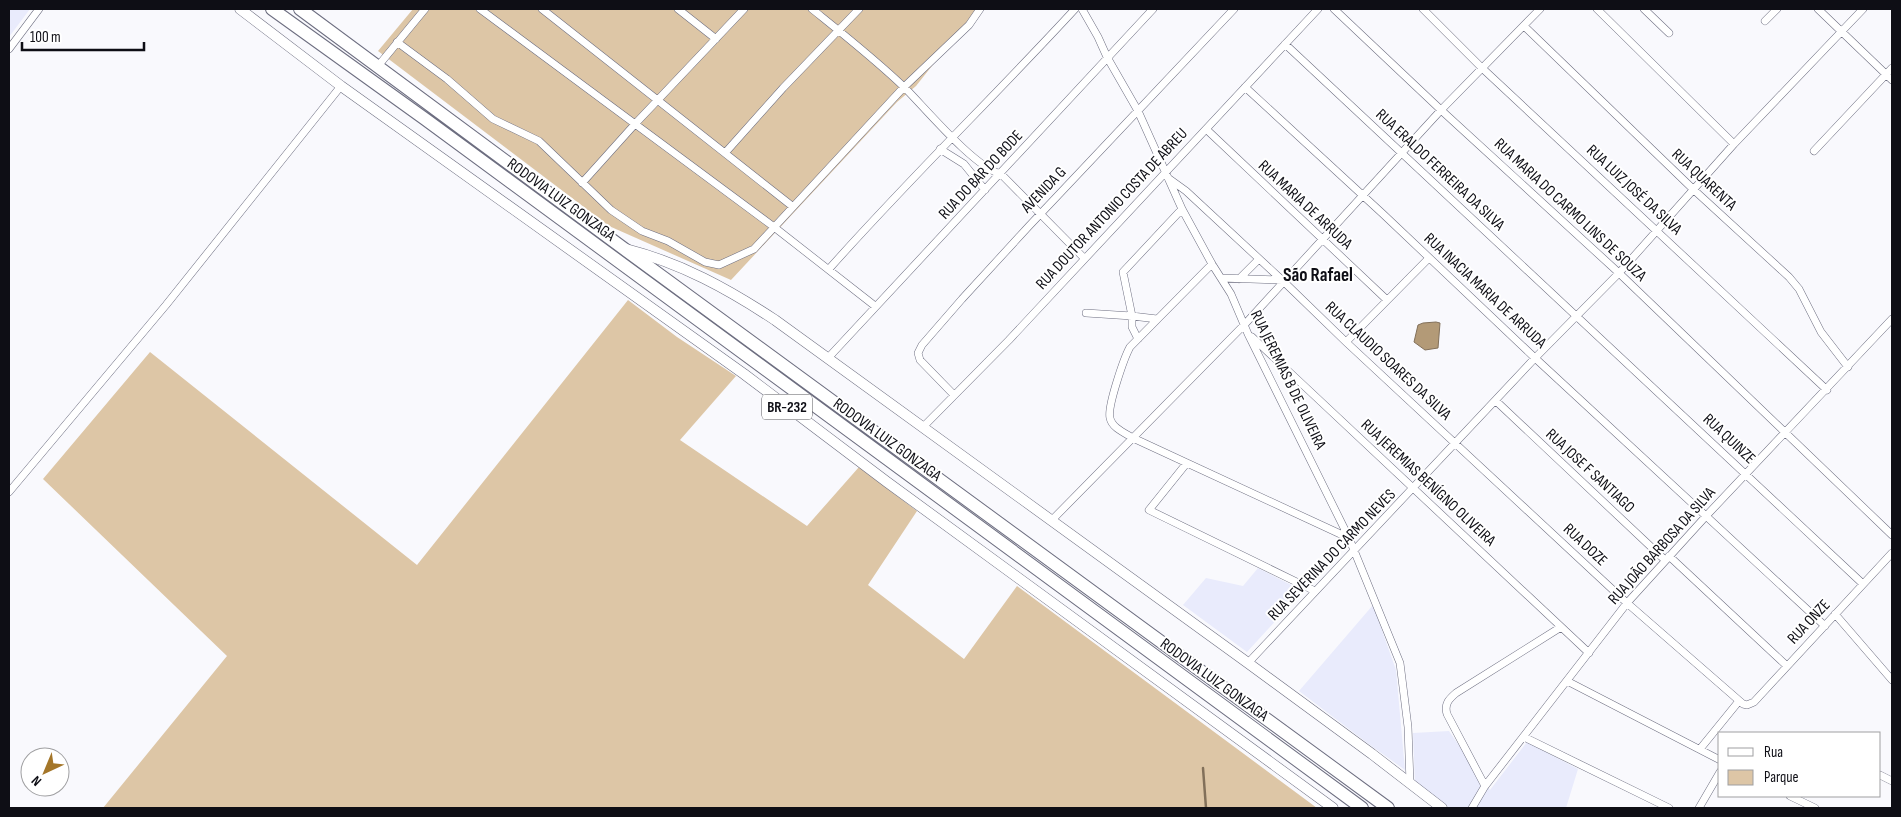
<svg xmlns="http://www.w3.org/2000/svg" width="1901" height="817" font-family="'Sofia Sans Condensed',sans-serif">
  <rect width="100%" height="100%" fill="#f9f9fd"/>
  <path fill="#e9ebfc" d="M9,9H30L9,37Z
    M1258,568L1303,591L1247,652L1183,605L1206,578L1243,586Z
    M1373,605L1396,670L1405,770L1366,742L1299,691Z
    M1449,731L1490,790L1527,742L1578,769L1566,808H1450L1415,783L1413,733Z"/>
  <path fill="#ddc6a6" d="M413,9H977L916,86L897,102L731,280L609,226L378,51Z
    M628,300L677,337L736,376L680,440L807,526L859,467L917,511L868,585L964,659L1017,586L1317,808H103L227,656L43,479L150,352L417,565Z"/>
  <path fill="#b39a77" stroke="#82705a" d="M1436,322L1440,323L1438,348L1425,350L1414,342L1418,325L1423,323Z"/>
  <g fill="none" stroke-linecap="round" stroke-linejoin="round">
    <path stroke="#82705a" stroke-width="2.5" d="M1203,768L1206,808"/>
    <g stroke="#6d6e80" stroke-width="8">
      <path id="street" d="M480,9L774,227L875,306
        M542,9L792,206
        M678,9L716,39
        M812,9C843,34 876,60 905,88C926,109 974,167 1001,174L1084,258
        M1082,9L1098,37L1107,57L1138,111L1182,209L1212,264L1231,294L1248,334L1349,538L1400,663L1408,727L1410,783
        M1334,9L1441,110L1619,273L1892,535
        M1423,9L1482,68L1827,390
        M1597,9L1734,144
        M1644,9L1669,33
        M1818,9L1892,80
        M1765,21L1777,9
        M1524,26L1694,190L1789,277L1799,289L1821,332L1848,367
        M397,42L447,79L493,119L539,141L611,210L642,231L668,241L705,262L719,265L754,249L904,87L969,25L980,9
        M1285,44L1863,584
        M9,49L39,9
        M378,66L425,9
        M1245,87L1383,214L1535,358L1825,626
        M1206,129L1387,300
        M940,149L964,164L985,190
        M1814,151L1892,68
        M725,153L783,88L859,9
        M1168,178L1186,191L1282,280L1346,342L1627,603L1743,704L1747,705L1754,702L1892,553
        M582,183L635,124L744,9
        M1212,264L1130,347C1124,358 1107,407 1110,418C1112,428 1125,433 1133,438L1349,538
        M829,269C908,180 994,97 1075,9
        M1221,278L1282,280
        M1239,279L1259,259
        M1086,313L1132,316V327L1138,339
        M1157,319L1132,316L1123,272L1182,209
        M1252,337L1589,653
        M1346,342L1429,258
        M828,358L1153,9
        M954,395L920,360L918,353L922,345L962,299L1029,226L1234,9
        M1496,401L1665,560
        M924,426L1009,340L1318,9
        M1186,464L1149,510L1315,591
        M9,492L166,305L341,86
        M1052,520L1245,324L1441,110L1540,9
        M1669,556L1787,666
        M1835,614L1892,680
        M1248,663L1535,358L1619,273L1734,144L1863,9
        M1567,681L1720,760
        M1524,737L1669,808
        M1700,749L1739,701
        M1880,775L1892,781
        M1485,786L1447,714C1444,704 1449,699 1456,693L1561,627
        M1790,796L1815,808
        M1472,808L1485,786L1627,603L1707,515L1892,319
        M1699,808L1720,772"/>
    </g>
    <g stroke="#6d6e80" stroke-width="11">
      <path id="primary" d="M240,9L341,86L744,374L887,482L1333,808
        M626,249C681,263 728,289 775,320L1248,663L1372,754L1442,808"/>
    </g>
    <g stroke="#6d6e80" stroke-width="14">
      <path id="highway" d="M272,9L425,119L1362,808
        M300,9L623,248L1388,808"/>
    </g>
    <use href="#street" stroke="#fff" stroke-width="7"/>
    <use href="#primary" stroke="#fff" stroke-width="10"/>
    <use href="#highway" stroke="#fff" stroke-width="12"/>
  </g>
  <g text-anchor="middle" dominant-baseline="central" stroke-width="4" stroke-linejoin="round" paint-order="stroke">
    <rect fill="#fff" stroke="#56565b" stroke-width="1" x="762" y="394.5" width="50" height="25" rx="4"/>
    <g font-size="15" font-weight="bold" fill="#0e0e15">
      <text x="787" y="407">BR-232</text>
    </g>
    <g font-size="16" fill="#0e0e15" stroke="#fff">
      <text transform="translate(1440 170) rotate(43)">RUA ERALDO FERREIRA DA SILVA</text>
      <text transform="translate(981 175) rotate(-47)">RUA DO BAR DO BODE</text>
      <text transform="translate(1704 180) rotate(43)">RUA QUARENTA</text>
      <text transform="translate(1044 190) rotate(-46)">AVENIDA G</text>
      <text transform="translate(1634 190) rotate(43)">RUA LUIZ JOSÉ DA SILVA</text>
      <text transform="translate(561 200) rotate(36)">RODOVIA LUIZ GONZAGA</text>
      <text transform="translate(1305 205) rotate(43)">RUA MARIA DE ARRUDA</text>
      <text transform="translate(1112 209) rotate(-47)">RUA DOUTOR ANTONIO COSTA DE ABREU</text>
      <text transform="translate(1570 210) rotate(43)">RUA MARIA DO CARMO LINS DE SOUZA</text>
      <text transform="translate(1485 291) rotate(43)">RUA INACIA MARIA DE ARRUDA</text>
      <text transform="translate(1388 361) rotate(43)">RUA CLAUDIO SOARES DA SILVA</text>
      <text transform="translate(1288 380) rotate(64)">RUA JEREMIAS B DE OLIVEIRA</text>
      <text transform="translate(1729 439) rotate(43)">RUA QUINZE</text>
      <text transform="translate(887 440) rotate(36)">RODOVIA LUIZ GONZAGA</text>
      <text transform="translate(1590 471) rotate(43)">RUA JOSE F SANTIAGO</text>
      <text transform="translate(1428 483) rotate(43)">RUA JEREMIAS BENÍGNO OLIVEIRA</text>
      <text transform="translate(1585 545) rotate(43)">RUA DOZE</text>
      <text transform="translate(1662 546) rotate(-48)">RUA JOÃO BARBOSA DA SILVA</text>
      <text transform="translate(1332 555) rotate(-46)">RUA SEVERINA DO CARMO NEVES</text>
      <text transform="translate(1809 622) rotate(-47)">RUA ONZE</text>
      <text transform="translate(1214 680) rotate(36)">RODOVIA LUIZ GONZAGA</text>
    </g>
    <g font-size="19" font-weight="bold" fill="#0e0e15" stroke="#fff">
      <text x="1318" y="275">São Rafael</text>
    </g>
  </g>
  <rect width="1901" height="817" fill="none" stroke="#0e0e15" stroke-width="20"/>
  <rect x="1718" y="732" width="162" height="65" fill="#ffffff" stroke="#9f9fa1"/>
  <rect x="1728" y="748" width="25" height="8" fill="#ffffff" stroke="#9f9fa1"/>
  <text x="1764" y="757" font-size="15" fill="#0e0e15">Rua</text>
  <rect x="1728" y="770" width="25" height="15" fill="#ddc6a6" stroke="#9f9fa1"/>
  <text x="1764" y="782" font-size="15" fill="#0e0e15">Parque</text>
  <g transform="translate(45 772) rotate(224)"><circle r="24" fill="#ffffff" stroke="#9f9fa1"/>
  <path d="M0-4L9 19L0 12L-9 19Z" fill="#a47629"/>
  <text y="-8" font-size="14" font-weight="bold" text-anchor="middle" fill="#0e0e15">N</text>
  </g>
  <path d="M22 42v8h122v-8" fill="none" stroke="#0e0e15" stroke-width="2.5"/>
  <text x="30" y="42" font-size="15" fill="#0e0e15" stroke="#ffffff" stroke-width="4" paint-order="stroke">100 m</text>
</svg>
